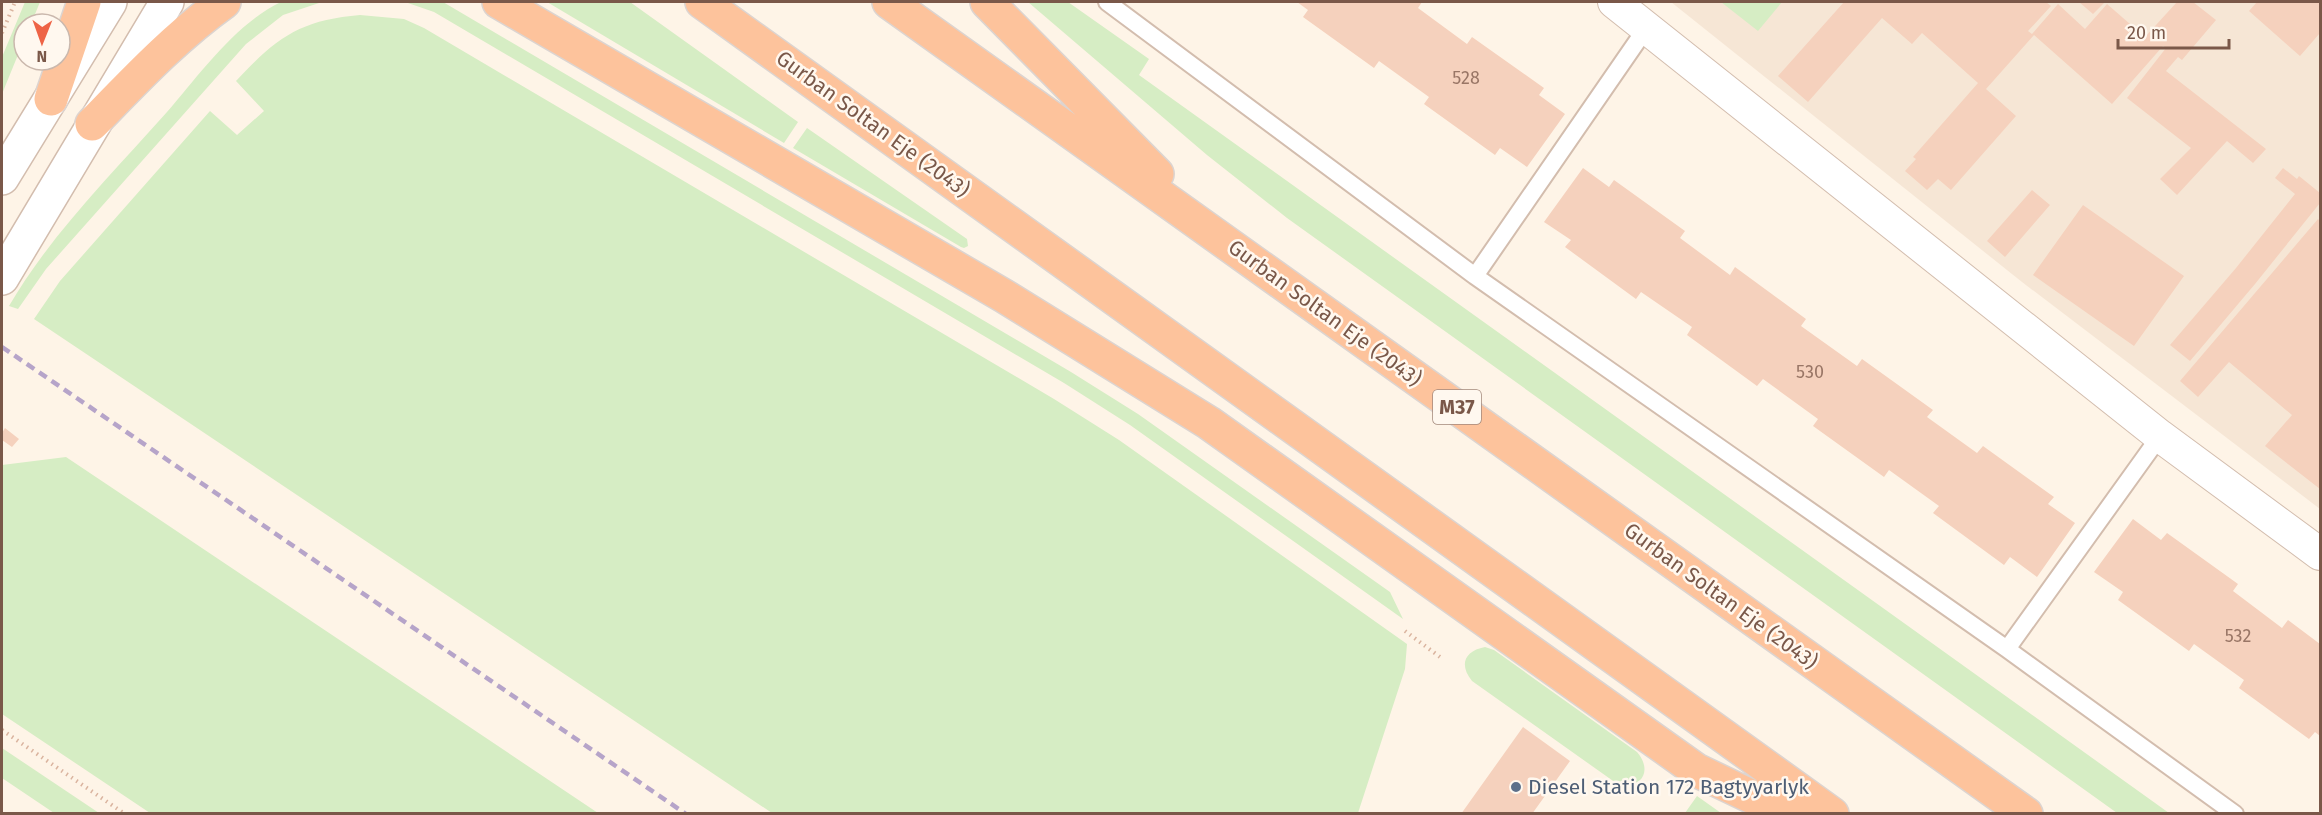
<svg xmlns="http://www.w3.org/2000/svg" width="2322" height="815" font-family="'Fira Sans',sans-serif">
  <rect width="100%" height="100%" fill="#fef4e7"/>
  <path fill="#f6e6d5" d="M1671,2H2320V509L2022,282Z"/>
  <path fill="#d6edc4" d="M25,2H40L31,24H24V40L2,94V57Z
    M281,2H322L283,15L246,44L46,269L18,309L9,306C51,234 112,174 167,112C199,75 236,23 281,2Z
    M405,2H443L1071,372L1138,414L1390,592L1403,619L1130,425L1064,383L434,12Z
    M547,2H630L798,122L784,143Z
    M1028,2H1068L1149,59L1139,75L2169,813H2117L1287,218L1207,155Z
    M1721,2H1782L1758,31Z
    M360,15L404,19L424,28L1054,399L1119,440L1407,644L1405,669L1358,813H772L34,319L60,281L210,111L237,135L264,111L236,81C276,38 300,20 360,15Z
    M807,128L967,239L968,246L964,248L961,247L793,148Z
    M66,457L598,813H150L2,714V465Z
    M1485,647L1494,650L1637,752C1654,772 1640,791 1616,783L1472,681C1459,665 1464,651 1485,647Z
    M2,748L99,813H54L2,778Z
    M1697,796L1721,813H1685Z"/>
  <path fill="#f5d1bd" d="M1297,2H1422L1418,8L1467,44L1472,37L1544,88L1539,95L1565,114L1527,167L1500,148L1495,155L1424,104L1429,97L1379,61L1374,68L1303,17L1308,10Z
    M1844,2H2046L2051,6L2028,31L2032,34L2058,4L2085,29L2107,4L2145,37L2177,2H2193L2216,20L2182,60L2178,57L2166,71L2266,149L2253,163L2227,141L2177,195L2160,179L2191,148L2127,98L2166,48L2163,46L2112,104L2034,35L1986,89L2016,116L1951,190L1938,179L1927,190L1905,171L1916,159L1913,157L1978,83L1922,33L1912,44L1882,18L1808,102L1778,76Z
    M2079,2H2105L2093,14Z
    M2257,2H2320V33L2300,56L2249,11Z
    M1583,168L1609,187L1614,180L1685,231L1680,238L1730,275L1735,267L1806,319L1801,326L1857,366L1862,359L1933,410L1927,417L1977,453L1983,446L2054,497L2048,504L2075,523L2037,577L2010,557L2004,565L1933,513L1939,506L1889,470L1884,477L1813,426L1818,419L1763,379L1757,386L1687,335L1692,327L1641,292L1636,299L1565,247L1571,240L1544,222Z
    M2283,168L2297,179L2299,176L2320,193V203L2255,284L2190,361L2170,345L2236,268L2295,194L2275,178Z
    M2032,190L2050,205L2005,257L1987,241Z
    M2083,205L2184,276L2134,346L2033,275Z
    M2318,219L2320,221V489L2265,446L2292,415L2229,362L2198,397L2180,381Z
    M5,428L19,439L12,447L2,440V433Z
    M2133,519L2161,540L2167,533L2238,584L2233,591L2282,628L2288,620L2320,644V736L2315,732L2309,739L2239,688L2244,680L2194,644L2189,651L2118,600L2123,592L2094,572Z
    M1523,727L1570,761L1532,814H1461Z"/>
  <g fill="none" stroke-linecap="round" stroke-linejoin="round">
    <g stroke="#d3bdae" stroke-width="20">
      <path id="service" d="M1107,2L1475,276L2007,649L2235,814
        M1475,276L1647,27
        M2007,649L2160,436"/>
    </g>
    <g stroke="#d3bdae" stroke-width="34">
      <path id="minor" d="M1614,2L2160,436L2320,554"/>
    </g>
    <g stroke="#d3bdae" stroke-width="36">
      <path id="tertiary" d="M2,178L110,2
        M2,278L167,2"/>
    </g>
    <g stroke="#dcd4d0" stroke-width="36">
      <path id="trunk" d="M499,2L1004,296L1209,423L1696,770L1788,814
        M702,2L1832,814
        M889,2L2026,814
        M987,2L1157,174
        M51,99L84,2
        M92,124C134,81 175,37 224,2"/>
    </g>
    <path stroke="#dab49f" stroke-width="4" stroke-dasharray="1.5 4.5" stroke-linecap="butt" d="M2,33L15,2
      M1405,631L1440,657
      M2,730L125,814"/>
    <use href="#service" stroke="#fff" stroke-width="16"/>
    <use href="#minor" stroke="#fff" stroke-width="32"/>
    <use href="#tertiary" stroke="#fff" stroke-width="33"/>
    <use href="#trunk" stroke="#fdc39c" stroke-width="33"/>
    <path stroke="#b6a4c9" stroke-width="4.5" stroke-dasharray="9 6" stroke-linecap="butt" d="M2,347L686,814"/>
  </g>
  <circle fill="#5c6f8a" stroke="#fff8ef" stroke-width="2" cx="1516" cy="787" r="6"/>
  <g text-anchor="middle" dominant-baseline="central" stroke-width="5" stroke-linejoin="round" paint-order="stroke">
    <g font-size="18" fill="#997666">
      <text x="1466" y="78">528</text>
      <text x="1810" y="372">530</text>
      <text x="2238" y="636">532</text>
    </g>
    <rect fill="#fff8ef" stroke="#a2887b" stroke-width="1.5" x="1433" y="390" width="48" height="34" rx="4.5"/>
    <g font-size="20" font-weight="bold" fill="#7a5849">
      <text x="1457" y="407">M37</text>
    </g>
    <g font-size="21" fill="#7a5849" stroke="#fff8ef">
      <text transform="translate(873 124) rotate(36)">Gurban Soltan Eje (2043)</text>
      <text transform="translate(1325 313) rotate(36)">Gurban Soltan Eje (2043)</text>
      <text transform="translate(1721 596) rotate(36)">Gurban Soltan Eje (2043)</text>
    </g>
    <g font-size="21" fill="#4e5e75" stroke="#fff8ef" text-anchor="start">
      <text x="1528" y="787">Diesel Station 172 Bagtyyarlyk</text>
    </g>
  </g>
  <rect width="2322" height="815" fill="none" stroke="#7a5849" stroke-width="6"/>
  <g transform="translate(42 42) rotate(181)"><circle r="28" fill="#fff8ef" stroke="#cab8ad" stroke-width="1.5"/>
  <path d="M0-4.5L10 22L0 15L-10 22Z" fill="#ee6446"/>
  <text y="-9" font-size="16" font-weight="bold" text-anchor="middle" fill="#7a5849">N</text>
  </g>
  <path d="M2118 39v9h111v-9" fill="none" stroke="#7a5849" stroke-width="3"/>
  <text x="2127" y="39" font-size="18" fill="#7a5849" stroke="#fff8ef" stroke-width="4.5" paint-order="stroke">20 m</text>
</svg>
